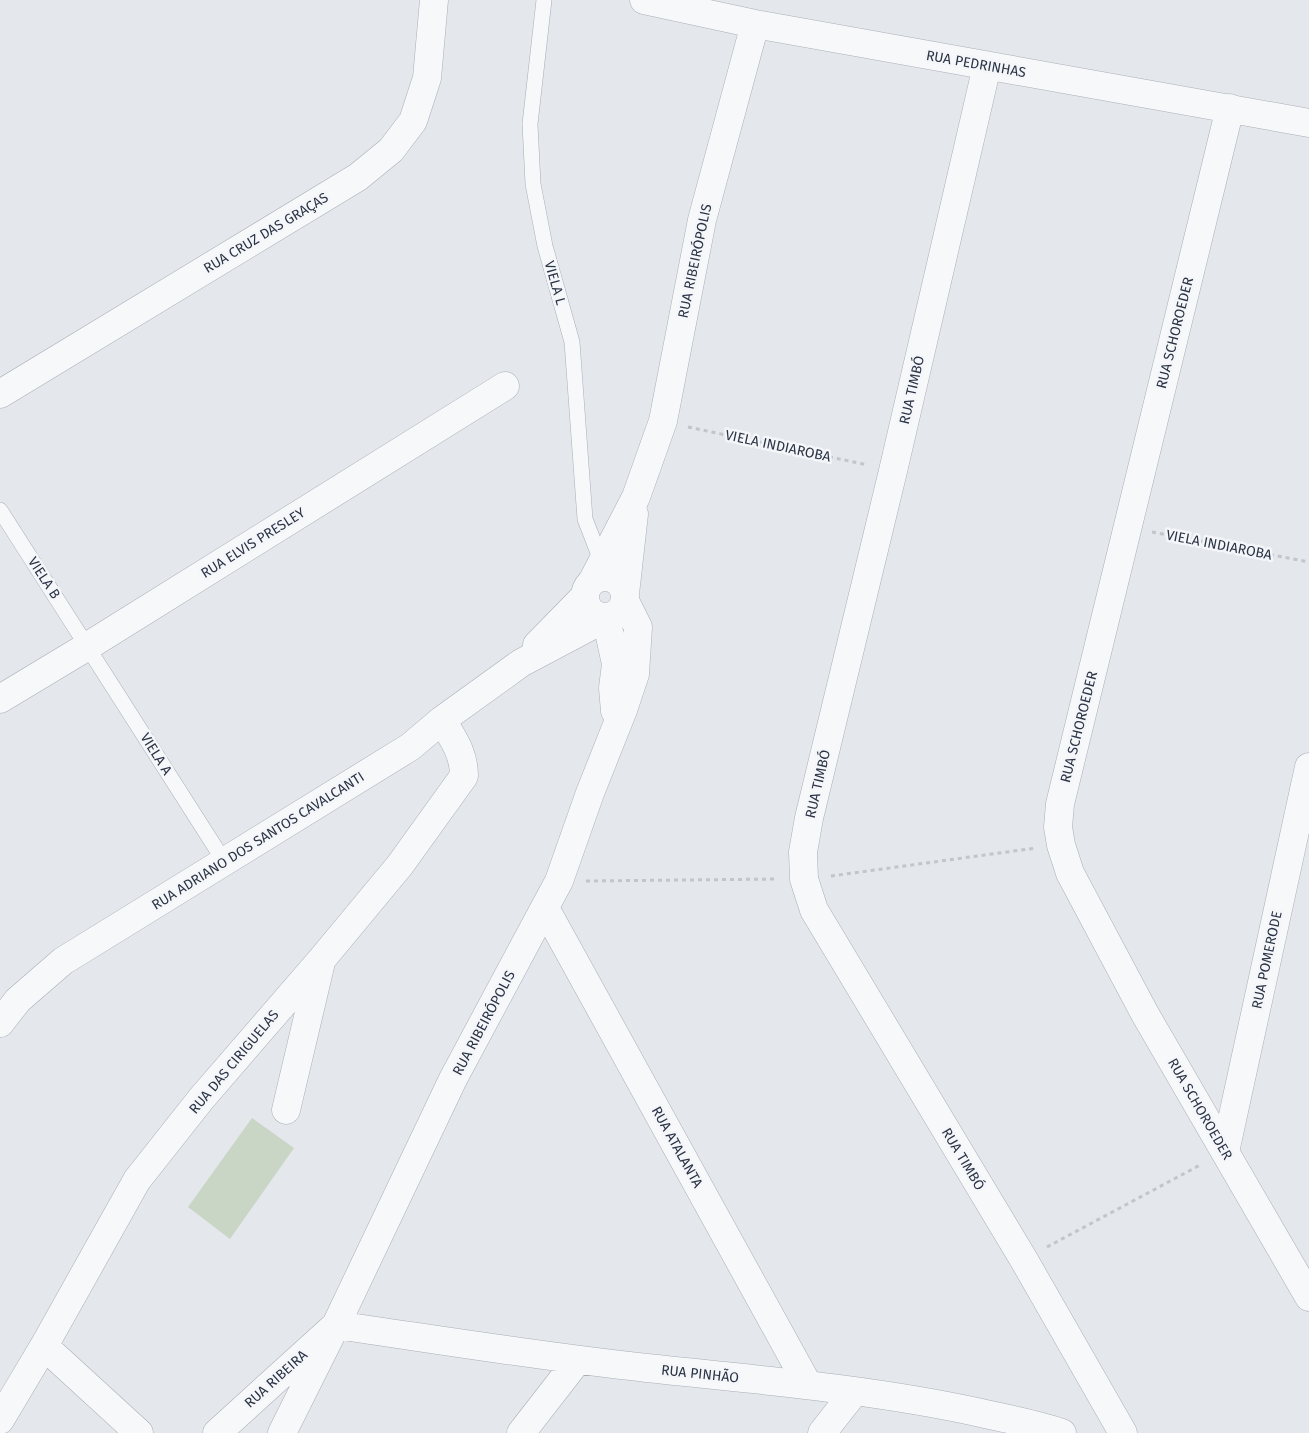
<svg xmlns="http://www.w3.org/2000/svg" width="1309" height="1433" font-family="'Fira Sans',sans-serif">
  <rect width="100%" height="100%" fill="#e4e7ec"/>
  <path fill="#c9d6c5" d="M252,1118L294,1148L230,1239L188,1207Z"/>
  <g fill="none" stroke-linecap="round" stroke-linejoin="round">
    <g stroke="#a9aeb7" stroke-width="16">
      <path id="lane" d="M544,0L530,124L533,184L545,246L572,342L585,519L602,563
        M0,510L224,861"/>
    </g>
    <g stroke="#a9aeb7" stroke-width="29">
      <path id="street" d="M644,0L755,24L1309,123
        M987,66L893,471L809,818L803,852L804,879L814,910L1024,1260L1123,1433
        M1230,108L1060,804L1058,827L1061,845L1070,873L1145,1014L1309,1297
        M0,394L358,177L391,150L413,121L427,78L434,0
        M585 597a20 20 0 1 1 40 0a20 20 0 1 1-40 0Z
        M593,580L636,497L663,421L702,220L755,24
        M625,594L634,514
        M537,645L584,597
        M0,699L88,646L505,386
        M545,908L808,1385
        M0,1023L18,1000L63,961L410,747L442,720L521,663L606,618L616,664L613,688L615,711
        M286,1110L321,962
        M1225,1152L1309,767
        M44,1346L139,1433
        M0,1420L44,1346L137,1180L201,1099L322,959L400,865L464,776C464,753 453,739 442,720
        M217,1433L336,1325C440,1340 543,1357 647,1368C759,1380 871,1389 981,1413C1008,1419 1035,1424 1062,1433
        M282,1433L336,1325L453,1079L559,881L590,793L623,710L635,674L638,627L625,601
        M521,1433L577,1361
        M822,1433L855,1391"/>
    </g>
    <path stroke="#c2c5cb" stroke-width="3" stroke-dasharray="4 4" stroke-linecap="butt" d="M688,427L868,465
      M1152,532L1309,562
      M831,876L1036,848
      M586,881L778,879
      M1047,1247L1202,1164"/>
    <use href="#lane" stroke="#f7f8fa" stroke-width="15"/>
    <use href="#street" stroke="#f7f8fa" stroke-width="28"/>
  </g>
  <g text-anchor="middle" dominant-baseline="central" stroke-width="5" stroke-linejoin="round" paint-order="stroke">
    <g font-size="14" fill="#2b3445" stroke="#f4f6f9">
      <text transform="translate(976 64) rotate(10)">RUA PEDRINHAS</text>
      <text transform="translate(266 233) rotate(-31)">RUA CRUZ DAS GRAÇAS</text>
      <text transform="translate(695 261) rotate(-78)">RUA RIBEIRÓPOLIS</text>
      <text transform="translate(555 283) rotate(74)">VIELA L</text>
      <text transform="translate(1175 333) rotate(-76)">RUA SCHOROEDER</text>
      <text transform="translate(912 390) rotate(-77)">RUA TIMBÓ</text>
      <text transform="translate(778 446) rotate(12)">VIELA INDIAROBA</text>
      <text transform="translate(253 543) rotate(-32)">RUA ELVIS PRESLEY</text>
      <text transform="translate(1219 545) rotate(11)">VIELA INDIAROBA</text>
      <text transform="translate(44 578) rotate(57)">VIELA B</text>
      <text transform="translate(1079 727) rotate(-76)">RUA SCHOROEDER</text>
      <text transform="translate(156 754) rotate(58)">VIELA A</text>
      <text transform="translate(818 784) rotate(-77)">RUA TIMBÓ</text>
      <text transform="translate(258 841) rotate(-32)">RUA ADRIANO DOS SANTOS CAVALCANTI</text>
      <text transform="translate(1267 960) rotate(-78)">RUA POMERODE</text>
      <text transform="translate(484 1023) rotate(-62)">RUA RIBEIRÓPOLIS</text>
      <text transform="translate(234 1062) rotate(-50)">RUA DAS CIRIGUELAS</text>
      <text transform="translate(1200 1109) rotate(60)">RUA SCHOROEDER</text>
      <text transform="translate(677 1147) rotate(61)">RUA ATALANTA</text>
      <text transform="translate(963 1159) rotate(59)">RUA TIMBÓ</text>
      <text transform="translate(700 1374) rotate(6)">RUA PINHÃO</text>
      <text transform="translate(276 1379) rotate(-42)">RUA RIBEIRA</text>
    </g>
  </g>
</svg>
